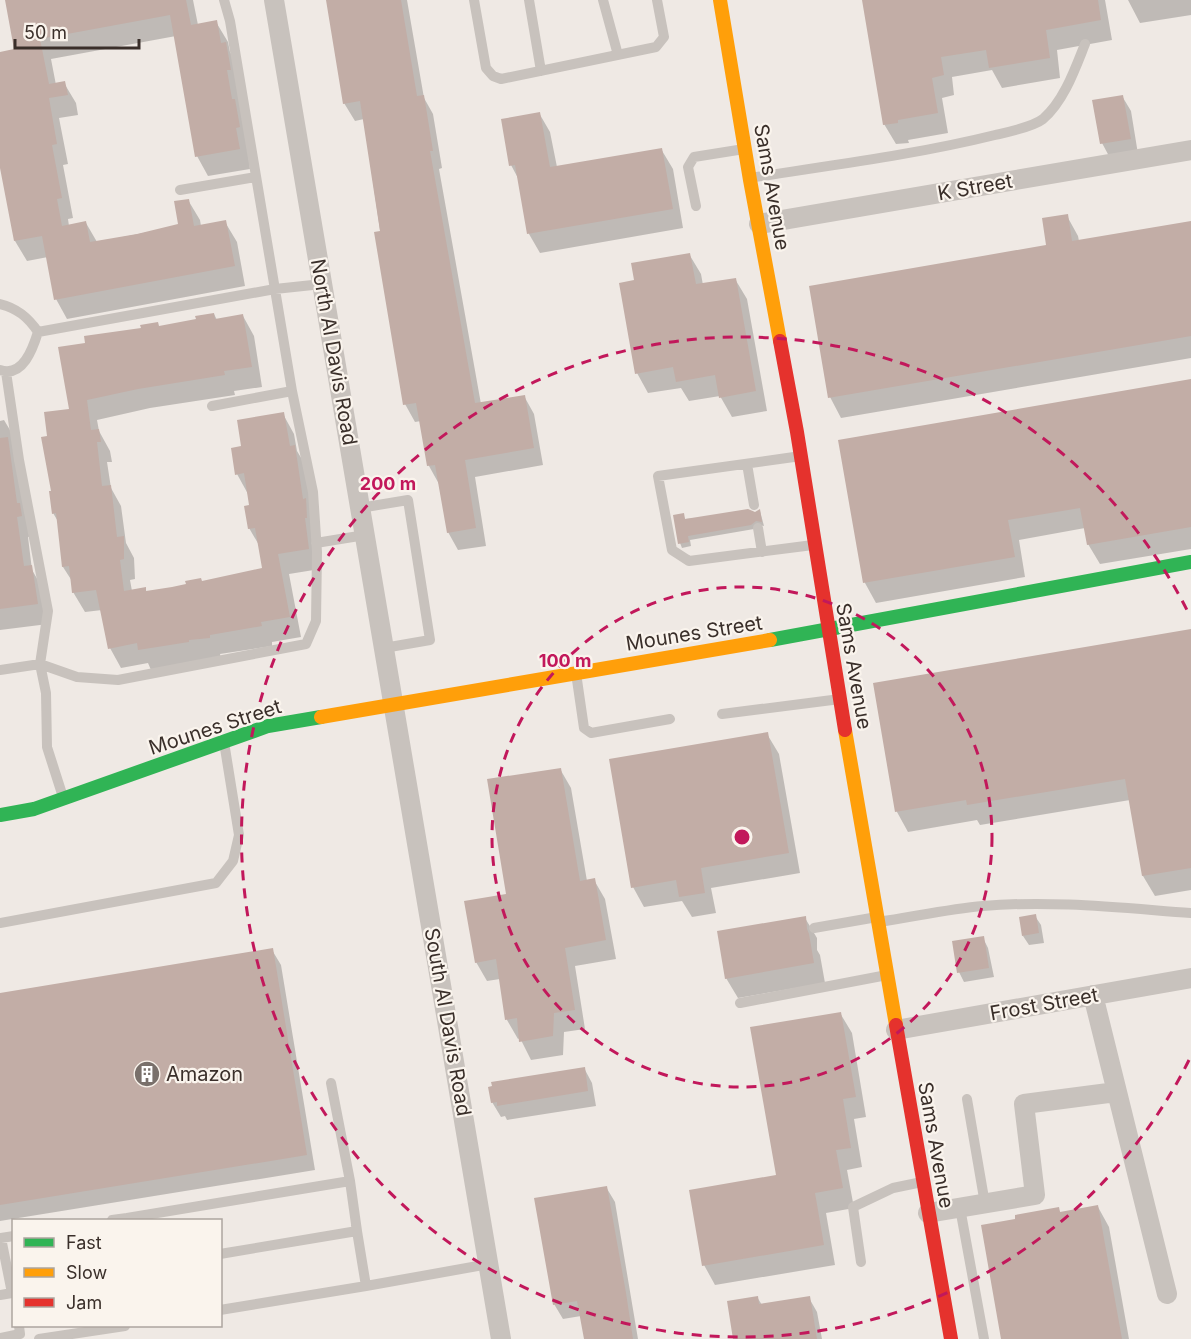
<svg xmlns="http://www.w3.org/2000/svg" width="1191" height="1339" font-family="Inter,sans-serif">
  <rect width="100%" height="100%" fill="#efe9e4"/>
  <path fill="#0003" d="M6,0H193L198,25L216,22L228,42L230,52L237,64L250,169L208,176L197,156L176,36L51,59L56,85L64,83L76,103L78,115L59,118L68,164L63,165L73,218L68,219L69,226L86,223L97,242L180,226L188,200L200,220L201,226L225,222L237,242L245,286L67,319L56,299L48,257L27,261L15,241L0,159V53L16,50Z
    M327,0H407L424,98L433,114L442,168L439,169L481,404L524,396L534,414L543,465L475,477L486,546L458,550L448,532L439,484L429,466L421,421L415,422L405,404L364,119L355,121L344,103Z
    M864,0H1105L1112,40L1057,50L1060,78L1002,88L992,70L952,77L954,95L942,98L948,133L908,140L909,143L896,144L884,124Z
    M1128,0H1191V15L1140,23Z
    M1122,96L1131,111L1138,154L1110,158L1102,143Z
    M539,113L550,132L557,167L661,149L673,169L683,228L540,253L529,234L519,180L511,165Z
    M1067,216L1078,236L1079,241L1191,222V358L841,418L830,397L1048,247Z
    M689,254L701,274L703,285L735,279L747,299L767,411L732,417L720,396L689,401L681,388L648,393L637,373L636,282Z
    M214,314L217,320L243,316L254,336L262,387L234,391L235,395L150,408L97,420L99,431L110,451L112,462H107L111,488L121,506L126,543L134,558L135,579L130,580L132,591L145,589L147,592L202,583L263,569L259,545L249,528L251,506L248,494L237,474L243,448L283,414L294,434L297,451L306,466L320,569L289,574L301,637L272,642V646L220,654L221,658L151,670L148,663L121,668L110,648L102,610L85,612L73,592L72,581L63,567L59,523L53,513L49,437L71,410L159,327L198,320Z
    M1191,381V549L1100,564L1088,544L1085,528L1019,540L1025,577L876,603L865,583L840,441Z
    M4,420L16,440L33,536L28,537L32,570L42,587L48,624L0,630V421Z
    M760,511L764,526L759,525L754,529L690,540L691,546L682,548L680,543L683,515L685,519L755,514Z
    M1191,631V890L1155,896L1143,876L1130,800L980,825L977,820L908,832L897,812L875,684Z
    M767,734L779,754L800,873L711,888L716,913L692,917L682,901L644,907L633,887Z
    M560,769L571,788L587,881L594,880L605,899L616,959L575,966L585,1029L564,1032L563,1055L531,1060L520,1038L518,1039L507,1020L500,979L487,981L476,962L508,895Z
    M1035,916L1041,925L1044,943L1029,945L1023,936Z
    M805,918L817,938V950L820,955L825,983L738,998L726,978Z
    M983,938L988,948L994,977L964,982L959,972Z
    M272,950L281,965L315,1170L0,1221V995Z
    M840,1013L852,1033L866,1117L854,1119L862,1167L847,1170L854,1208L826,1213L835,1265L715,1285L704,1265L778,1177Z
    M584,1068L592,1083L596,1106L507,1120L505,1116L501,1117L492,1102Z
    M606,1187L615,1202L638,1339H585L581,1316L563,1319L554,1304Z
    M1098,1207L1109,1227L1129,1339H1002L1017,1220L1058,1209L1061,1213Z
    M757,1297L762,1305L809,1298L817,1312L822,1339H735Z"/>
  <path fill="#c2ada6" d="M5,0H186L191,25L217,20L221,43L226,42L231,70H227L232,99H235L240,127L236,128L240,149L195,157L170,15L40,39L49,84L65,81L68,95L49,98L57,144L52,145L62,198L57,199L62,226L86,221L90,242L137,234L178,224L174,201L189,199L194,226L226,220L235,266L54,300L42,236L14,241L0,168V52L14,49Z
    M326,0H401L417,96L424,95L433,151H430L475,403L525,395L534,448L465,460L476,528L447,533L435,465L427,466L416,403L403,405L374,232L380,231L360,101L343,104Z
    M862,0H1098L1101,20L1046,30L1050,58L989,68L986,50L941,57L944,75L932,78L938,113L898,120V123L883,125Z
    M1123,95L1131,139L1100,144L1092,100Z
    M540,112L550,167L662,148L673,209L527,234L515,165L509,166L501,119Z
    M1068,214L1072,241L1191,221V336L828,398L809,286L1046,245L1042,218Z
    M690,253L696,284L736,278L756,391L719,398L715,375L676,382L673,367L635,374L619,283L634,280L631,263Z
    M214,313L215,319L243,314L252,367L224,371L225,375L138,389L87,400L91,430L99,429L101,442H97L102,486L111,485L117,537L124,536V559L120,560L124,591L146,587V591L172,587L186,584L185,581L201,578L202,581L262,568L255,528L248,529L244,506L249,505L244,473L235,475L231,448L241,446L237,420L284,412L290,446L295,445L303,499L306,498L307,518H305L309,549L278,554L290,617L261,622L262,626L210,635V638L189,640V642L138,650L137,643L108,649L96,590L72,593L69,566L62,567L56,513L52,514L49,491H51L41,437L47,436L44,412L69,409L58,347L85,343L84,336L141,328L140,325L158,322L159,326L196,319L195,316Z
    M1191,379V527L1087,545L1080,508L1008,520L1015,557L863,583L838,440Z
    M8,437L17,503H20L22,516L17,517L24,566L32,565L38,604L0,609V438Z
    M748,509L755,512L760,509L762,522L756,521L751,525L688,536L689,542L678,544L673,515L684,513L685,519Z
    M1191,629V868L1142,876L1125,779L967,805L966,800L895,812L873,683Z
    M768,732L789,853L701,868L705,893L679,897L676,880L631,888L609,759Z
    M561,768L580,881L595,878L606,940L565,948L575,1010L554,1013L553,1036L519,1042L517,1018L505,1020L496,959L475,963L464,901L506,894L487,779Z
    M1036,914L1039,933L1022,936L1019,917Z
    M806,916L807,929L809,934L814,963L725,979L717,931Z
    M984,936L989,968L957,973L952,941Z
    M273,948L307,1155L0,1205V993Z
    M841,1012L856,1097L843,1099L851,1148L836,1150L843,1188L815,1193L824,1245L702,1266L689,1190L776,1175L750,1027Z
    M585,1067L588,1091L497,1106V1102L491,1103L488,1087L492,1086L491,1082Z
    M607,1186L626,1293L633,1339H584L577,1301L553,1305L534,1198Z
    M1098,1205L1122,1339H1001L981,1225L1015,1219V1215L1059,1207L1060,1212Z
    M758,1296L759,1304L810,1296L817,1339H733L727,1301Z"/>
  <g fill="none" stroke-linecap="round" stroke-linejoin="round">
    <path stroke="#c8c2bd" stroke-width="10" d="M474,0L486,68L493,76L501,79L656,47L664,37L657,0
      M529,0L541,71
      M603,0L618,55
      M750,178C832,165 914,155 995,135C1008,132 1033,127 1043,119C1064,101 1075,69 1085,44
      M180,190L256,177
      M696,206L688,167L694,157L744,149
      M0,304C17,308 28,317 38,332C33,348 23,378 0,370
      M38,332L275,289L322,284
      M6,372L19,460L48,611L40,664L77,677L118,680L306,644L316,621L317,552L313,492L292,391L230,21L224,0
      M212,406L292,391
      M801,456L658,476L672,550L689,561L813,545
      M747,464L754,505
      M360,508L408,500L430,640L384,648
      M758,528L762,552
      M316,543L365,535
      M0,670L40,664L46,693L47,747L63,797
      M576,673L584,728L591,733L670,719
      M722,714L840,699
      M878,922C913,917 948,909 983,906C1053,900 1122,908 1191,913
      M0,923L216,883L233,861L239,835L224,742
      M814,928L877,917
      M740,1003L887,975
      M967,1099L985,1204
      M960,1208L984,1339
      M127,1218L350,1181
      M112,1220L127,1218V1220
      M220,1254L357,1231L350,1181L331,1083
      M861,1262L853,1207L893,1188L922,1182
      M366,1286L489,1264
      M0,1295L12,1293L1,1238L14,1236
      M220,1310L366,1286L356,1225
      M0,1338L20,1334L19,1326
      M39,1339L125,1326"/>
    <path stroke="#c8c2bd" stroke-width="20" d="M274,0L501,1339
      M759,224L1191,150
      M1093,995L1167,1294
      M896,1030L1191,978
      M928,1213L1035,1195L1024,1104L1116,1092"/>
    <path stroke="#30b455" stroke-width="14" d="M770,640L1191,562
      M0,815L34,809L268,726L321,717"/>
    <path stroke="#ff9f0a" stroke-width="14" d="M720,0L750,180L780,341
      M321,717L770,640
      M845,730L896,1025"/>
    <path stroke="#e5322d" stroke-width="14" d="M780,341L797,432L845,730
      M896,1025L951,1339"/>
  </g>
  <g fill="none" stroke="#c2185b" stroke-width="3" stroke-dasharray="10 8">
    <circle cx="742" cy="837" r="250"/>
    <path d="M1189 1060A500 500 0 1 1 1189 614"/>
  </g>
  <defs>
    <g id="building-disc" transform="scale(1.35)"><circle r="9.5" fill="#79706b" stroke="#faf4ed"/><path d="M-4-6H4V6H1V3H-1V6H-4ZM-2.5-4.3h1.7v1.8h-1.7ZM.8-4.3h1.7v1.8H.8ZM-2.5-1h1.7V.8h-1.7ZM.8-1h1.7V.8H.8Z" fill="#fff"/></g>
  </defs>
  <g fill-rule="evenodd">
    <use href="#building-disc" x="147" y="1074"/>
  </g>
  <g text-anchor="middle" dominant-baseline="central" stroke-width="4.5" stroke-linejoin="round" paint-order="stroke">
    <g font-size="20" fill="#3a2f2a" stroke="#faf4ed">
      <text transform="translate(772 187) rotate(80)">Sams Avenue</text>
      <text transform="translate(975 187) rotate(-10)">K Street</text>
      <text transform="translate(334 352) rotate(80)">North Al Davis Road</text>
      <text transform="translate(694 633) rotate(-9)">Mounes Street</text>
      <text transform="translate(854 666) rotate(80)">Sams Avenue</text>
      <text transform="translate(215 727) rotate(-18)">Mounes Street</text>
      <text transform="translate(1044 1004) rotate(-10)">Frost Street</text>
      <text transform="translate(448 1022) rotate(80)">South Al Davis Road</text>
      <text transform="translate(936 1145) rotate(80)">Sams Avenue</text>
    </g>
    <g font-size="20" fill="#3a2f2a" stroke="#faf4ed" text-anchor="start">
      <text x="166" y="1074">Amazon</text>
    </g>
  </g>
  <circle cx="742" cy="837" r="9" fill="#c2185b" stroke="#faf4ed" stroke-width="3"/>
  <g font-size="18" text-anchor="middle" font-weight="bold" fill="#c2185b" stroke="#faf4ed" stroke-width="4.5" stroke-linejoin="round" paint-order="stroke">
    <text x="388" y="490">200 m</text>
    <text x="565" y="667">100 m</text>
  </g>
  <rect x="12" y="1219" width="210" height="108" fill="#faf4ed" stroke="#ada59f" stroke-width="1.5"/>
  <rect x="24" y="1238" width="30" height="9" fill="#30b455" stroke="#ada59f" stroke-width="1.5"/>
  <text x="66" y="1249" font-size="18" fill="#3a2f2a">Fast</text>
  <rect x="24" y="1268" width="30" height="9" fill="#ff9f0a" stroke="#ada59f" stroke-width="1.5"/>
  <text x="66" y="1279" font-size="18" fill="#3a2f2a">Slow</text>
  <rect x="24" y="1298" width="30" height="9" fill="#e5322d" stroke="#ada59f" stroke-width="1.5"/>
  <text x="66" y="1309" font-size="18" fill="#3a2f2a">Jam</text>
  <path d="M15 39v9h124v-9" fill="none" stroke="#3a2f2a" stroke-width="3"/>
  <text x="24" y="39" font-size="18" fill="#3a2f2a" stroke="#faf4ed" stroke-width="4.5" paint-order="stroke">50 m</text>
</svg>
